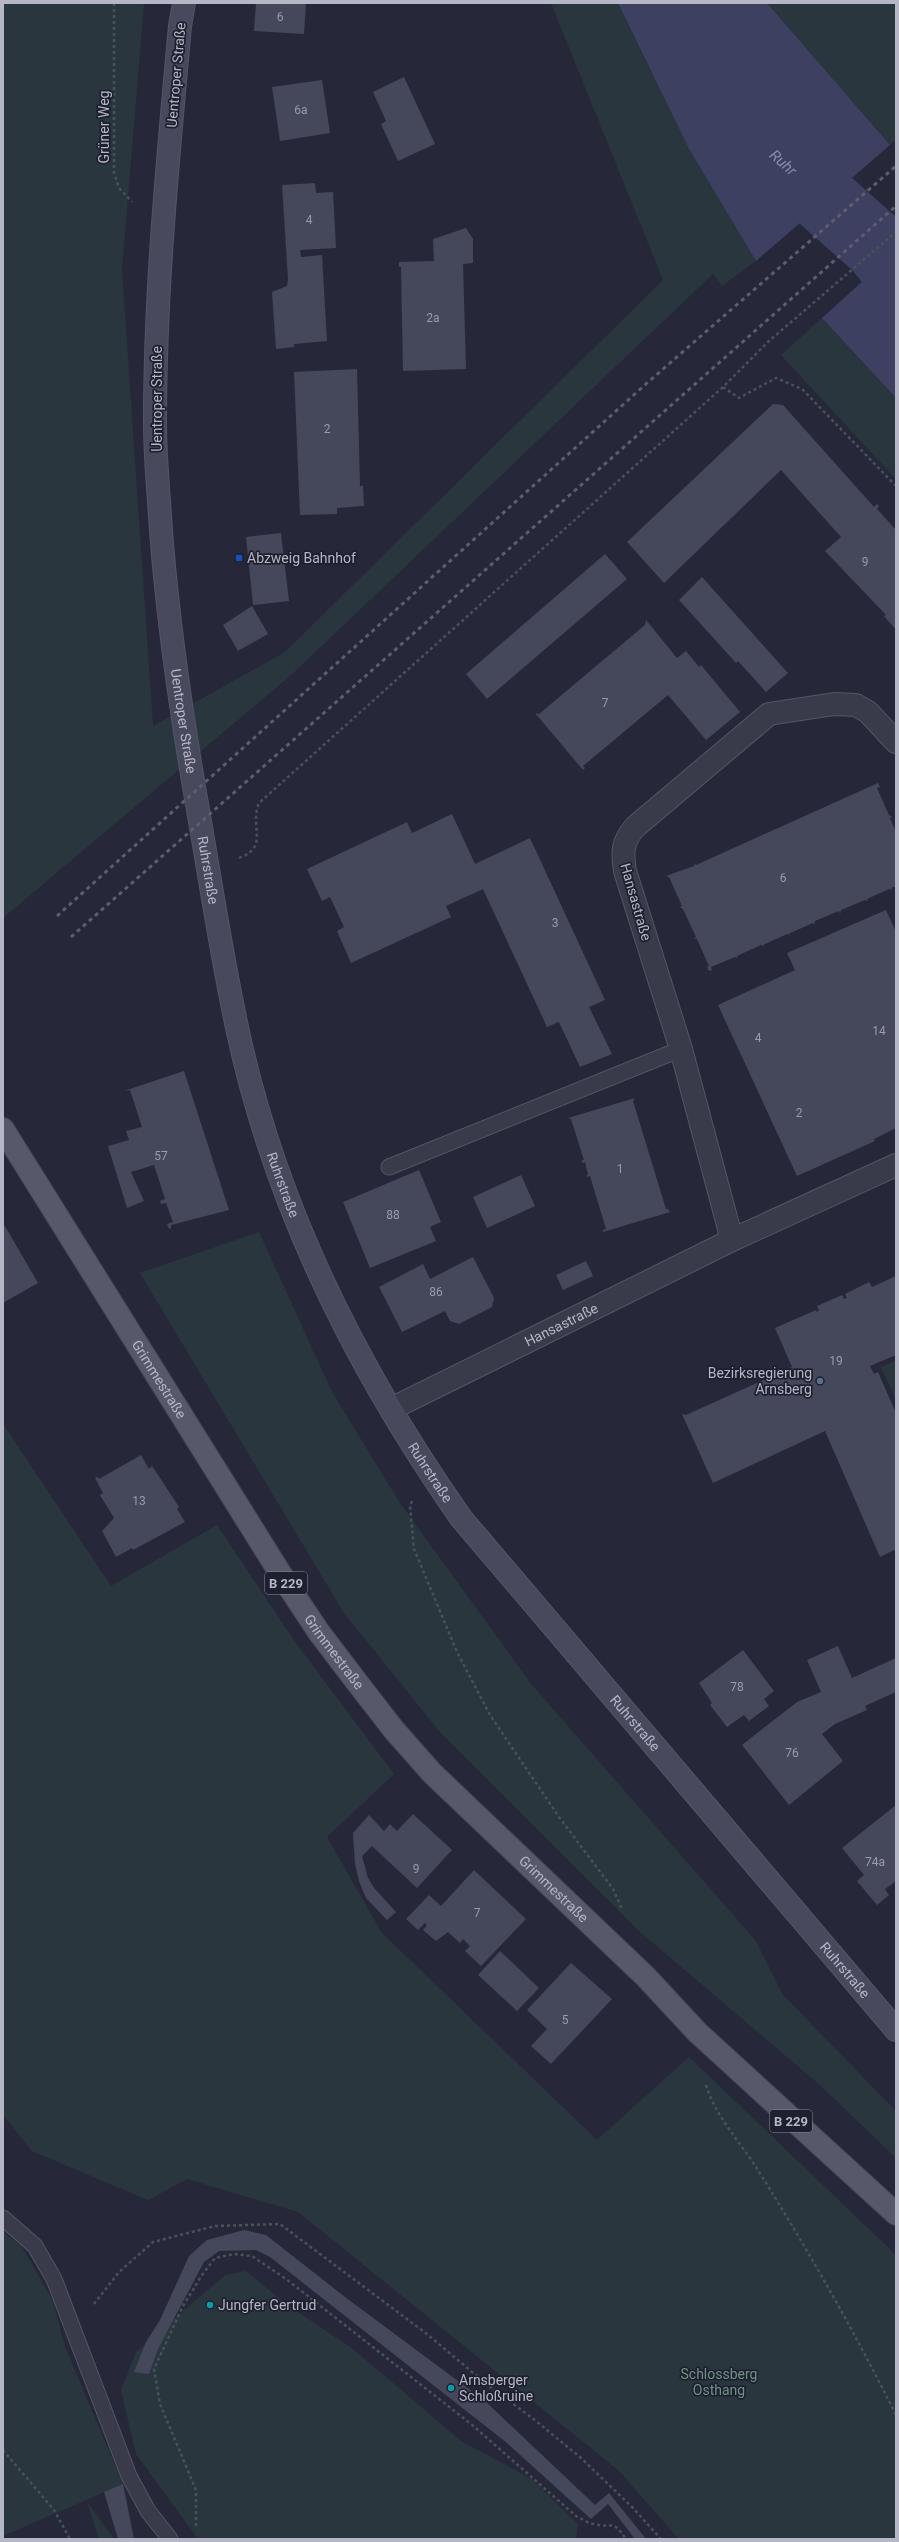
<svg xmlns="http://www.w3.org/2000/svg" width="899" height="2542" font-family="Roboto,sans-serif">
  <rect width="100%" height="100%" fill="#26283a"/>
  <path fill="#2a363e" d="M3,3H144L122,270L153,726L285,652L663,280L551,3H618L689,149L756,261L722,286L713,274L290,676L3,918Z
    M767,3H896V140L890,145Z
    M822,318L896,398V479L781,355Z
    M259,1232L332,1392L400,1503L532,1685L756,1941L783,1995L896,2111V2158L820,2085L639,1931L439,1731L344,1613L140,1273Z
    M896,1360V1400L881,1367Z
    M3,1424L111,1586L217,1525L293,1639L394,1774L327,1837L382,1933L597,2140L689,2057L896,2255V2539H679L618,2470L298,2212L187,2179L148,2200L32,2151L3,2115Z
    M3,2231L22,2247L53,2301L65,2347L123,2484L3,2536Z
    M246,2271L286,2304L353,2349L461,2441L532,2479L578,2524L576,2539H198L136,2454L121,2390L136,2352L225,2275Z
    M87,2502L114,2539H99Z"/>
  <path fill="#3d4061" d="M618,3H767L890,145L756,261L689,149Z
    M896,251V398L822,318Z"/>
  <g fill="none" stroke-linecap="round" stroke-linejoin="round">
    <path stroke="#3d4061" stroke-width="69" id="s1" d="M703,3L771,152L877,246L896,269"/>
  </g>
  <path fill="#45475b" d="M256,3H306L304,34L254,31Z
    M404,77L435,144L398,161L381,124L386,121L373,92Z
    M322,80L330,133L280,141L272,87Z
    M315,183L316,193L333,192L336,248L300,250L301,257L322,255L327,341L294,344V347L276,349L272,292L287,286L288,279L282,185Z
    M466,228L473,239V263L463,264L466,369L403,371L401,267H399V262L434,261L433,239Z
    M357,369L360,486H363L364,506L337,508V514L300,515L294,372Z
    M773,404L783,405L874,507L877,504L879,506L877,509L896,530V630L884,616L886,615L825,551L841,537L781,470L664,583L627,542Z
    M281,533L289,601L253,605L246,537Z
    M605,554L627,579L487,699L466,674Z
    M702,577L788,673L766,692L738,661L736,663L679,600Z
    M252,606L268,634L238,651L223,625Z
    M646,620L677,658L686,651L699,667L701,665L740,712L706,740L668,695L583,766L585,768L583,770L535,713L539,714L645,625Z
    M878,783L880,787L877,788L889,815L892,817L890,818L896,832V886L891,888L893,890L889,889L867,899L868,901L865,900L841,910L840,914L839,911L815,921L814,925L813,923L788,934L790,936L787,934L763,945L764,947L761,945L737,956L738,958L735,957L711,967L712,970L709,971L707,967L709,966L697,939L694,938L696,937L683,909L680,907L682,906L669,877L666,876L694,866L695,863L696,865Z
    M452,814L475,864L530,838L605,1000L589,1007L612,1054L580,1067L559,1022L547,1027L483,889L446,906L451,917L351,963L337,931L344,927L330,897L322,901L307,869L407,822L412,833Z
    M886,910L896,932V1128L874,1139L875,1141L797,1176L718,1005L795,970L787,953Z
    M184,1071L229,1210L171,1225V1228L169,1229L167,1224L173,1222L166,1203L161,1204L160,1201L165,1199L154,1165L131,1172L144,1201L127,1208L108,1146L129,1140L126,1131L142,1127L130,1090L124,1091Z
    M635,1098L633,1101L666,1209H668L670,1212L603,1232V1230L606,1229L590,1176L586,1177L588,1174L585,1162L582,1163V1160H584L571,1119L568,1118Z
    M419,1170L441,1222L430,1227L436,1241L370,1268L343,1202Z
    M521,1175L535,1206L487,1228L473,1197Z
    M5,1226L38,1283L3,1303V1227Z
    M473,1257L494,1298L492,1307L459,1324L450,1321L445,1311L402,1332L379,1287L423,1264L430,1279Z
    M586,1261L593,1276L563,1290L556,1275Z
    M896,1276V1355L870,1366L874,1374L878,1372L896,1413V1549L880,1557L825,1431L713,1483L682,1414L686,1415L792,1367L775,1328L816,1310L817,1312L819,1310L817,1306L842,1295L844,1299L847,1298L845,1294L869,1282L872,1287Z
    M141,1455L149,1469L152,1466L162,1481L179,1507L177,1509L185,1522L133,1550L132,1548L116,1557L102,1531L114,1518L100,1495L103,1493L95,1478L98,1477L99,1479Z
    M838,1646L852,1678L896,1658V1692L865,1706L867,1710L835,1724L822,1734L843,1761L789,1805L742,1745L797,1702L821,1692L807,1660Z
    M743,1650L774,1691L764,1699L769,1706L749,1721L744,1715L727,1727L710,1705L712,1703L699,1683Z
    M896,1805V1881L885,1889L889,1895L877,1905L857,1881L864,1875L842,1848Z
    M413,1814L452,1850L417,1888L372,1846L362,1856L368,1878L375,1889L396,1912L387,1920L366,1898L359,1881L355,1864L353,1833L369,1815L384,1831L390,1824L397,1831Z
    M474,1870L526,1919L481,1966L465,1951L470,1946L463,1939L460,1943L448,1932L436,1941L423,1930L427,1925L425,1923L418,1930L406,1919L429,1895L441,1906Z
    M500,1951L539,1988L517,2011L478,1975Z
    M571,1963L612,1999L551,2064L531,2046L547,2029L527,2010Z
    M244,2230L266,2235L345,2297L485,2401L595,2505L609,2493L646,2539H635L608,2504L591,2519L507,2443L270,2257L256,2250L219,2251L204,2262L158,2349L149,2374L134,2372L146,2342L160,2320L189,2256L207,2240Z
    M123,2484L134,2539H118L104,2492Z"/>
  <g fill="none" stroke-linecap="round" stroke-linejoin="round">
    <g stroke="#545665" stroke-width="17">
      <path id="service" d="M389,1167L681,1049
        M3,2218L35,2246L54,2279L129,2476L148,2511L170,2539"/>
    </g>
    <g stroke="#545665" stroke-width="24">
      <g id="minor">
        <path d="M732,1240L681,1049L625,871C622,853 622,842 635,827L769,714L834,704L856,705L868,712L896,742"/>
        <path id="s2" d="M391,1409L732,1240L896,1165"/>
      </g>
    </g>
    <g stroke="#545665" stroke-width="24">
      <g id="secondary">
        <path id="s3" d="M184,3L180,26C168,159 155,290 155,423C155,449 157,475 159,501C165,605 180,707 198,810C211,884 222,959 238,1032C276,1208 358,1371 461,1518L896,2030"/>
      </g>
    </g>
    <g stroke="#424453" stroke-width="24">
      <g id="primary">
        <path id="s4" d="M3,1129L285,1581L318,1631L356,1681L394,1730L432,1773L646,1977L697,2032L896,2214"/>
      </g>
    </g>
    <path stroke="#47525a" stroke-width="2.5" stroke-dasharray="3 3" stroke-linecap="butt" d="M114,3V173L119,188L132,202
      M723,387L739,398L776,378L802,389L896,486
      M239,858C270,847 249,826 259,803L723,387L769,341L896,232
      M412,1501L410,1506L414,1549L457,1652L490,1715L559,1817L613,1889L622,1909
      M706,2085C716,2118 743,2145 761,2175C810,2253 855,2333 896,2415
      M94,2304L119,2272L153,2242L215,2226L280,2224L427,2334L484,2382L536,2421L581,2458L633,2508L661,2539
      M3,2450L54,2510L70,2539
      M196,2526V2490L160,2404L154,2369L183,2306L202,2275L215,2258L234,2254L252,2256L286,2279L471,2424L576,2516C582,2519 588,2523 594,2524C614,2529 611,2518 626,2539"/>
    <use href="#service" stroke="#393b4a" stroke-width="15"/>
    <use href="#minor" stroke="#393b4a" stroke-width="22"/>
    <use href="#secondary" stroke="#48495d" stroke-width="22"/>
    <use href="#primary" stroke="#57596a" stroke-width="22"/>
    <path stroke="#5c5d71" stroke-width="3" stroke-dasharray="4 4" stroke-linecap="butt" d="M57,916L647,383L896,166
      M71,937L896,206"/>
  </g>
  <rect fill="#1a4fb4" stroke="#1e202f" stroke-width="1.5" x="235" y="554" width="8" height="8" rx="2"/>
  <circle fill="#5c6f8a" stroke="#1e202f" stroke-width="1.5" cx="820" cy="1381" r="4"/>
  <g fill="#0f9aa8" stroke="#1e202f" stroke-width="1.5">
    <circle cx="210" cy="2305" r="4"/>
    <circle cx="451" cy="2388" r="4"/>
  </g>
  <g text-anchor="middle" dominant-baseline="central" stroke-width="3.5" stroke-linejoin="round" paint-order="stroke">
    <g font-size="12" fill="#999aab">
      <text x="280" y="17">6</text>
      <text x="301" y="110">6a</text>
      <text x="309" y="220">4</text>
      <text x="433" y="318">2a</text>
      <text x="327" y="429">2</text>
      <text x="865" y="562">9</text>
      <text x="605" y="703">7</text>
      <text x="783" y="878">6</text>
      <text x="555" y="923">3</text>
      <text x="879" y="1031">14</text>
      <text x="758" y="1038">4</text>
      <text x="799" y="1113">2</text>
      <text x="161" y="1156">57</text>
      <text x="620" y="1169">1</text>
      <text x="393" y="1215">88</text>
      <text x="436" y="1292">86</text>
      <text x="836" y="1361">19</text>
      <text x="139" y="1501">13</text>
      <text x="737" y="1687">78</text>
      <text x="792" y="1753">76</text>
      <text x="875" y="1862">74a</text>
      <text x="416" y="1869">9</text>
      <text x="477" y="1913">7</text>
      <text x="565" y="2020">5</text>
    </g>
    <g fill="#1e202f" stroke="#888999" stroke-width="1">
      <rect x="265" y="1572" width="42" height="22" rx="3"/>
      <rect x="770" y="2110" width="42" height="22" rx="3"/>
    </g>
    <g font-size="13" font-weight="bold" fill="#b5b6c6">
      <text x="286" y="1583">B 229</text>
      <text x="791" y="2121">B 229</text>
    </g>
    <g font-size="14" fill="#b5b6c6" stroke="#1e202f">
      <text transform="translate(176 75) rotate(-85)">Uentroper Straße</text>
      <text transform="translate(104 127) rotate(-90)">Grüner Weg</text>
      <text transform="translate(157 399) rotate(-90)">Uentroper Straße</text>
      <text stroke="none"><textPath href="#s3" startOffset="721">Uentroper Straße</textPath></text>
      <text stroke="none"><textPath href="#s3" startOffset="872">Ruhrstraße</textPath></text>
      <text transform="translate(636 902) rotate(74)">Hansastraße</text>
      <text stroke="none"><textPath href="#s3" startOffset="1196">Ruhrstraße</textPath></text>
      <text stroke="none"><textPath href="#s2" startOffset="190">Hansastraße</textPath></text>
      <text stroke="none"><textPath href="#s4" startOffset="295">Grimmestraße</textPath></text>
      <text stroke="none"><textPath href="#s3" startOffset="1520">Ruhrstraße</textPath></text>
      <text stroke="none"><textPath href="#s4" startOffset="619">Grimmestraße</textPath></text>
      <text stroke="none"><textPath href="#s3" startOffset="1844">Ruhrstraße</textPath></text>
      <text stroke="none"><textPath href="#s4" startOffset="943">Grimmestraße</textPath></text>
      <text stroke="none"><textPath href="#s3" startOffset="2168">Ruhrstraße</textPath></text>
    </g>
    <g font-size="14" fill="#b5b6c6" stroke="#1e202f" text-anchor="start">
      <text x="247" y="558">Abzweig Bahnhof</text>
      <text x="812" y="1373" text-anchor="end">Bezirksregierung<tspan x="812" dy="16">Arnsberg</tspan></text>
      <text x="218" y="2305">Jungfer Gertrud</text>
      <text x="459" y="2380">Arnsberger<tspan x="459" dy="16">Schloßruine</tspan></text>
    </g>
    <g font-size="14" fill="#6e9483" stroke="#1e202f">
      <text x="719" y="2374">Schlossberg<tspan x="719" dy="16">Osthang</tspan></text>
    </g>
    <g font-size="15" font-style="italic" fill="#868baf" stroke="#1e202f">
      <text stroke="none"><textPath href="#s1" startOffset="180">Ruhr</textPath></text>
    </g>
  </g>
  <rect width="899" height="2542" fill="none" stroke="#b5b6c6" stroke-width="8"/>
</svg>
